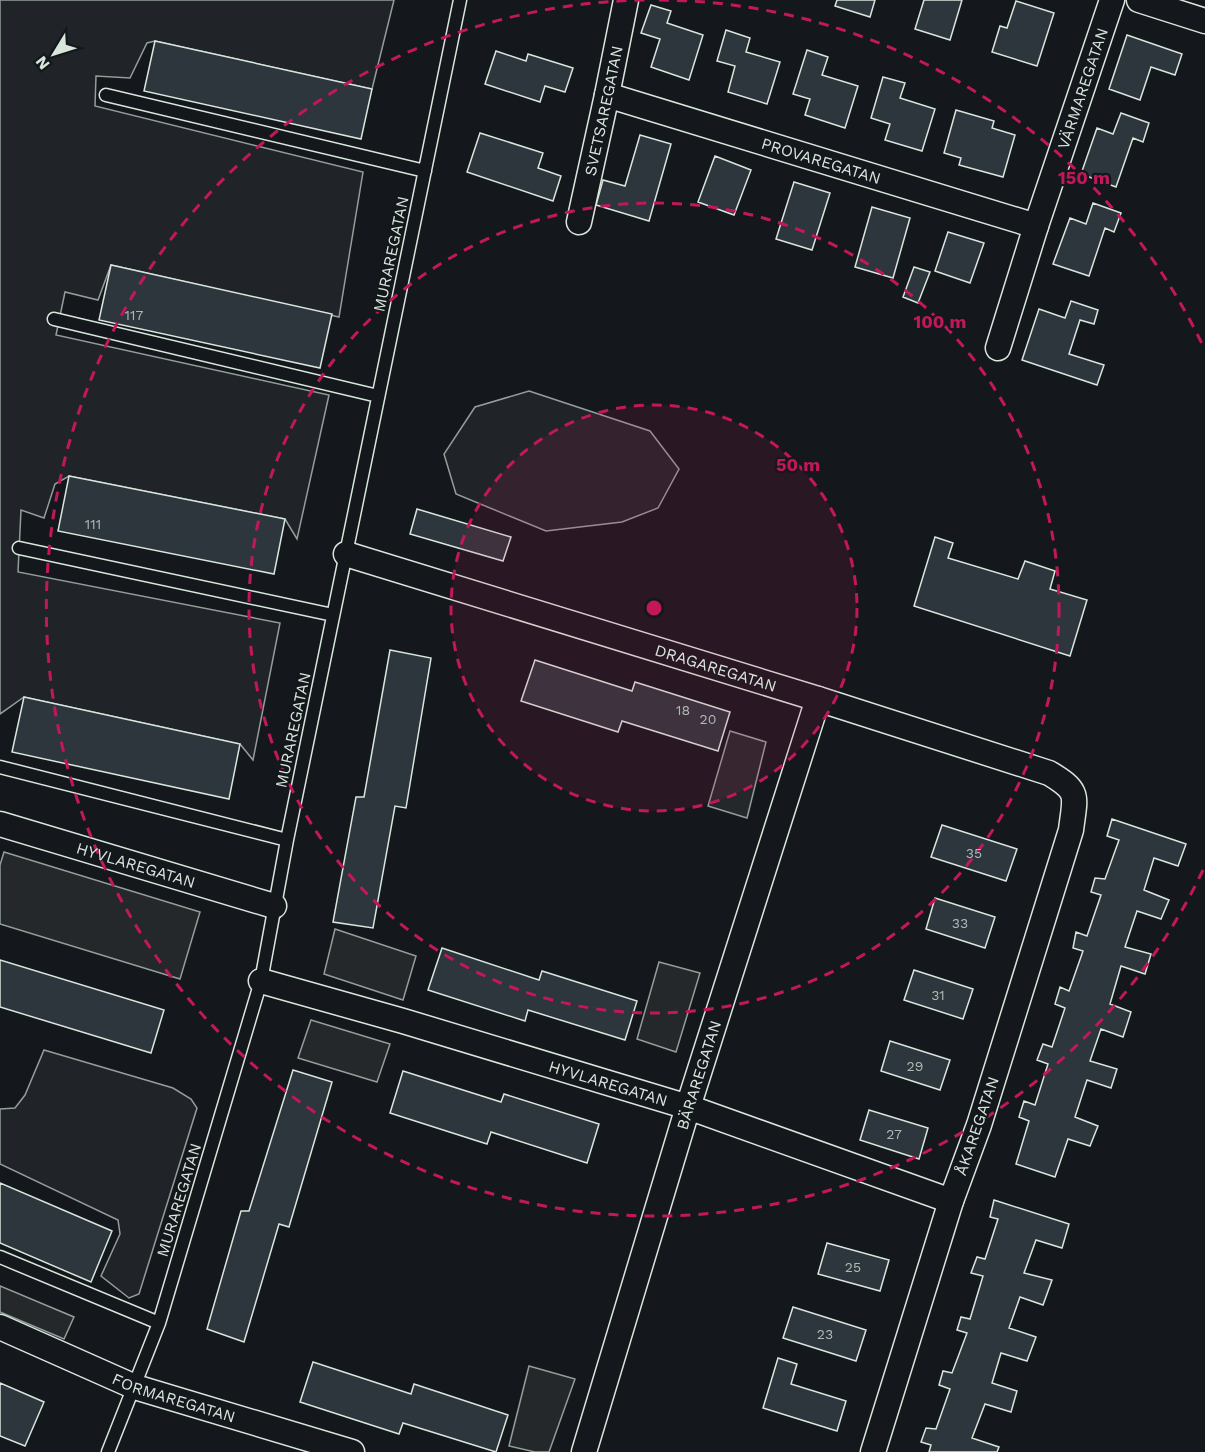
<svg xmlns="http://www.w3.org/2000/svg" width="1205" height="1452" font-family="'Work Sans',sans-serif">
  <rect width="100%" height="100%" fill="#14181c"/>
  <path fill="#202428" stroke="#939e99" stroke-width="1.5" d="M0,0H394L372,89L155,41L147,43L130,78L96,76L95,106L363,172L339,317L111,265L98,300L65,292L56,335L329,395L297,539L285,519L69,476L55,484L44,518L21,510L18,572L280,623L253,760L240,744L24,697L0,714Z
    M529,391L650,431L679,469L658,508L622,522L546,531L456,494L444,454L475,407Z
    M44,1050L173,1088L191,1099L197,1108L139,1294L129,1298L101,1276L120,1234L118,1220L0,1164V1109L15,1108L25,1095Z"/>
  <path fill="#24282b" stroke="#939e99" stroke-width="1.5" d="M730,731L766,742L747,818L708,806Z
    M4,852L200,912L180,979L0,924V865Z
    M335,929L416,956L403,1000L324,974Z
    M659,962L700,973L676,1052L637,1039Z
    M311,1020L390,1044L377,1082L298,1058Z
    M0,1286L74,1317L64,1339L0,1312Z
    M529,1366L575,1379L549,1452H535L509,1446Z"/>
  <path fill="#2c363c" stroke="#d8e6dc" stroke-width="1.5" d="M837,0H875L870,17L835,6Z
    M924,0H962L950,40L915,29Z
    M1016,1L1054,13L1037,66L992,52L1000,26L1007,28Z
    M651,5L671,11L667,23L703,35L689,80L651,67L660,39L641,33Z
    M726,30L750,38L746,52L780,62L767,104L728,92L735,66L717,61Z
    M1127,35L1182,54L1175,75L1151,67L1140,100L1109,89Z
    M155,41L372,89L361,139L144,91Z
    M807,50L828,57L822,75L858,86L845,128L805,115L810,99L793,94Z
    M496,51L526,61L528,54L573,68L565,92L545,86L540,102L485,84Z
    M883,77L905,83L900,98L935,109L922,151L885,140L890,124L871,118Z
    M956,110L994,121L992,128L1015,135L1003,177L959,165L961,158L944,153Z
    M1121,113L1149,123L1143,142L1133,138L1116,187L1081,174L1097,128L1113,134Z
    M480,133L543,153L538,168L561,176L553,201L467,172Z
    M640,135L671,144L649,221L596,205L603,180L625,186Z
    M715,156L751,170L734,215L698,202Z
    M794,182L830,193L812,250L776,239Z
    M1093,203L1121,213L1114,232L1105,228L1089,276L1053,264L1070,218L1086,224Z
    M872,207L910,218L893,278L855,267Z
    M948,232L984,243L970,283L935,271Z
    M111,265L332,314L320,368L99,320Z
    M914,267L930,272L918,303L903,297Z
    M1071,301L1098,310L1094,324L1080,320L1069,354L1104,365L1097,385L1022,360L1039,309L1065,318Z
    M69,476L285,519L274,574L58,531Z
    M417,509L511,537L503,561L410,534Z
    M935,537L953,543L948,558L1018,579L1025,561L1055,571L1050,589L1087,600L1070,656L914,606Z
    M390,650L431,658L406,808L395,806L373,928L333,922L356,797H364Z
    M535,660L632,691L635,682L730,712L718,751L622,721L618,732L521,701Z
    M24,697L240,744L229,799L12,752Z
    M1112,819L1186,844L1178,866L1154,858L1144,890L1169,900L1161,919L1137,911L1125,947L1151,954L1145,974L1121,966L1110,1004L1131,1012L1123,1037L1101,1029L1090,1061L1117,1069L1111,1088L1087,1080L1075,1117L1098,1126L1090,1146L1068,1139L1055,1177L1016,1164L1029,1121L1019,1117L1024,1101L1035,1105L1048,1064L1037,1060L1043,1044L1052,1047L1065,1008L1055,1004L1060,987L1069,991L1083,951L1073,948L1076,932L1087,936L1101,895L1091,892L1095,878L1105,879L1119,840L1107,836Z
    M942,825L1017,849L1006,881L931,857Z
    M935,898L995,917L985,948L926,929Z
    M442,948L539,980L542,971L637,1001L625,1040L528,1010L525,1021L428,990Z
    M0,960L164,1010L151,1053L0,1007Z
    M914,970L973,989L963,1019L904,1000Z
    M890,1041L950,1060L940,1090L881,1071Z
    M293,1070L332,1082L289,1227L279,1224L244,1342L207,1329L241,1211H249Z
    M403,1071L501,1102L504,1094L599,1124L587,1163L491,1132L487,1144L390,1113Z
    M869,1110L928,1128L919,1159L860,1140Z
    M0,1183L112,1231L91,1282L0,1243Z
    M994,1200L1069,1224L1062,1248L1036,1240L1024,1273L1052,1280L1043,1305L1020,1297L1009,1328L1036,1337L1027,1361L1001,1353L992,1383L1017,1391L1011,1412L985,1404L972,1438L999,1447L997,1452H929L931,1445L921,1442L926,1428L936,1429L950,1389L939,1385L943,1371L952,1373L967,1333L957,1330L961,1317L970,1319L983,1276L971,1273L977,1257L985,1259L998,1219L990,1217Z
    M827,1243L889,1260L880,1291L818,1274Z
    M793,1307L866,1330L856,1361L783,1338Z
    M778,1358L797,1364L791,1384L846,1401L837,1431L763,1408Z
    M313,1362L411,1394L414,1384L508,1415L496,1452L403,1423L399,1434L300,1402Z
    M0,1383L44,1402L25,1446L0,1436Z"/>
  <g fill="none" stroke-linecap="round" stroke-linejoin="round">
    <g stroke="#d8e6dc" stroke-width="15">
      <path id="service" d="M106,95L425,171
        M54,319L378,396
        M19,548L333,615
        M0,767L287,840
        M0,1257L159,1323
        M108,1452L159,1323L261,981L287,840L460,0"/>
    </g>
    <g stroke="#d8e6dc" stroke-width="27">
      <g id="minor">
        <path d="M1139,0L1205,21"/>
        <path id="s1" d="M607,95L1036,226"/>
        <path id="s2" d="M579,222L607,95L626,0"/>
        <path id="s3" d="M998,348L1036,226L1112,0"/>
        <path id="s4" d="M346,554L818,699L1049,773C1081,792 1075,796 1071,830L979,1125L951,1201L873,1452"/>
        <path id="s5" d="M0,824L274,906"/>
        <path id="s6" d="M261,981L403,1021L688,1107L951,1201"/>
        <path id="s7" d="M0,1327L135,1387L352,1452"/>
        <path id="s8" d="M584,1452L688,1107L818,699"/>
      </g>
    </g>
    <use href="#service" stroke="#14181c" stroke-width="12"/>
    <use href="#minor" stroke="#14181c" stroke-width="24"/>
  </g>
  <circle cx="654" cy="608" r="203" fill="#c2185b" fill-opacity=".12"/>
  <g fill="none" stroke="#c2185b" stroke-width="3" stroke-dasharray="10 8">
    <circle cx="654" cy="608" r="203"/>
    <circle cx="654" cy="608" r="405"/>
    <path d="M1203 870A608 608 0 1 1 649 0M659 0A608 608 0 0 1 1203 346"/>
  </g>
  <g text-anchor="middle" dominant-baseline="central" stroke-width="4.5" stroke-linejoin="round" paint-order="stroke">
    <g font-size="14" fill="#adbab4">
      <text x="134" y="315">117</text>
      <text x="93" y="524">111</text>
      <text x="683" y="710">18</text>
      <text x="708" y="719">20</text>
      <text x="974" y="853">35</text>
      <text x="960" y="923">33</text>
      <text x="938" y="995">31</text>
      <text x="915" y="1066">29</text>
      <text x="894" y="1134">27</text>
      <text x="853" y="1267">25</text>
      <text x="825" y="1334">23</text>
    </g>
    <g font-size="16" fill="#d8e6dc" stroke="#14181c">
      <text stroke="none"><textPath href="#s3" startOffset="273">VÄRMAREGATAN</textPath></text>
      <text stroke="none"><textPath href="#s2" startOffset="114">SVETSAREGATAN</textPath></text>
      <text stroke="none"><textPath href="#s1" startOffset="224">PROVAREGATAN</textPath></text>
      <text transform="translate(391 254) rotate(-78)">MURAREGATAN</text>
      <text stroke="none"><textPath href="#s4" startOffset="387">DRAGAREGATAN</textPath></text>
      <text transform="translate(293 730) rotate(-78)">MURAREGATAN</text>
      <text stroke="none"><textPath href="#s5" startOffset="142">HYVLAREGATAN</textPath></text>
      <text stroke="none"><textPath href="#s8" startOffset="394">BÄRAREGATAN</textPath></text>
      <text stroke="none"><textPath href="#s6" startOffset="362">HYVLAREGATAN</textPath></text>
      <text transform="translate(977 1126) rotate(-71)">ÅKAREGATAN</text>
      <text transform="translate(179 1200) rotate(-73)">MURAREGATAN</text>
      <text stroke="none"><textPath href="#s7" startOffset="188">FORMAREGATAN</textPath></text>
    </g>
  </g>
  <circle cx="654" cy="608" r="9" fill="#c2185b" stroke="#14181c" stroke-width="3"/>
  <g font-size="18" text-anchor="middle" font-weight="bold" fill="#c2185b" stroke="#14181c" stroke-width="4.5" stroke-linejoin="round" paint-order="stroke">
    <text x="1084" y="184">150 m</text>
    <text x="940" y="328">100 m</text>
    <text x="798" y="471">50 m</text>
  </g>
  <g transform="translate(54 54) rotate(232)" stroke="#14181c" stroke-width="4.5" paint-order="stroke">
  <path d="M0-4.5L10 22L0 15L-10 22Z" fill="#d8e6dc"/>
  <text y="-9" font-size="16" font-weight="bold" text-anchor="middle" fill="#d8e6dc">N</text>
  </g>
</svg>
